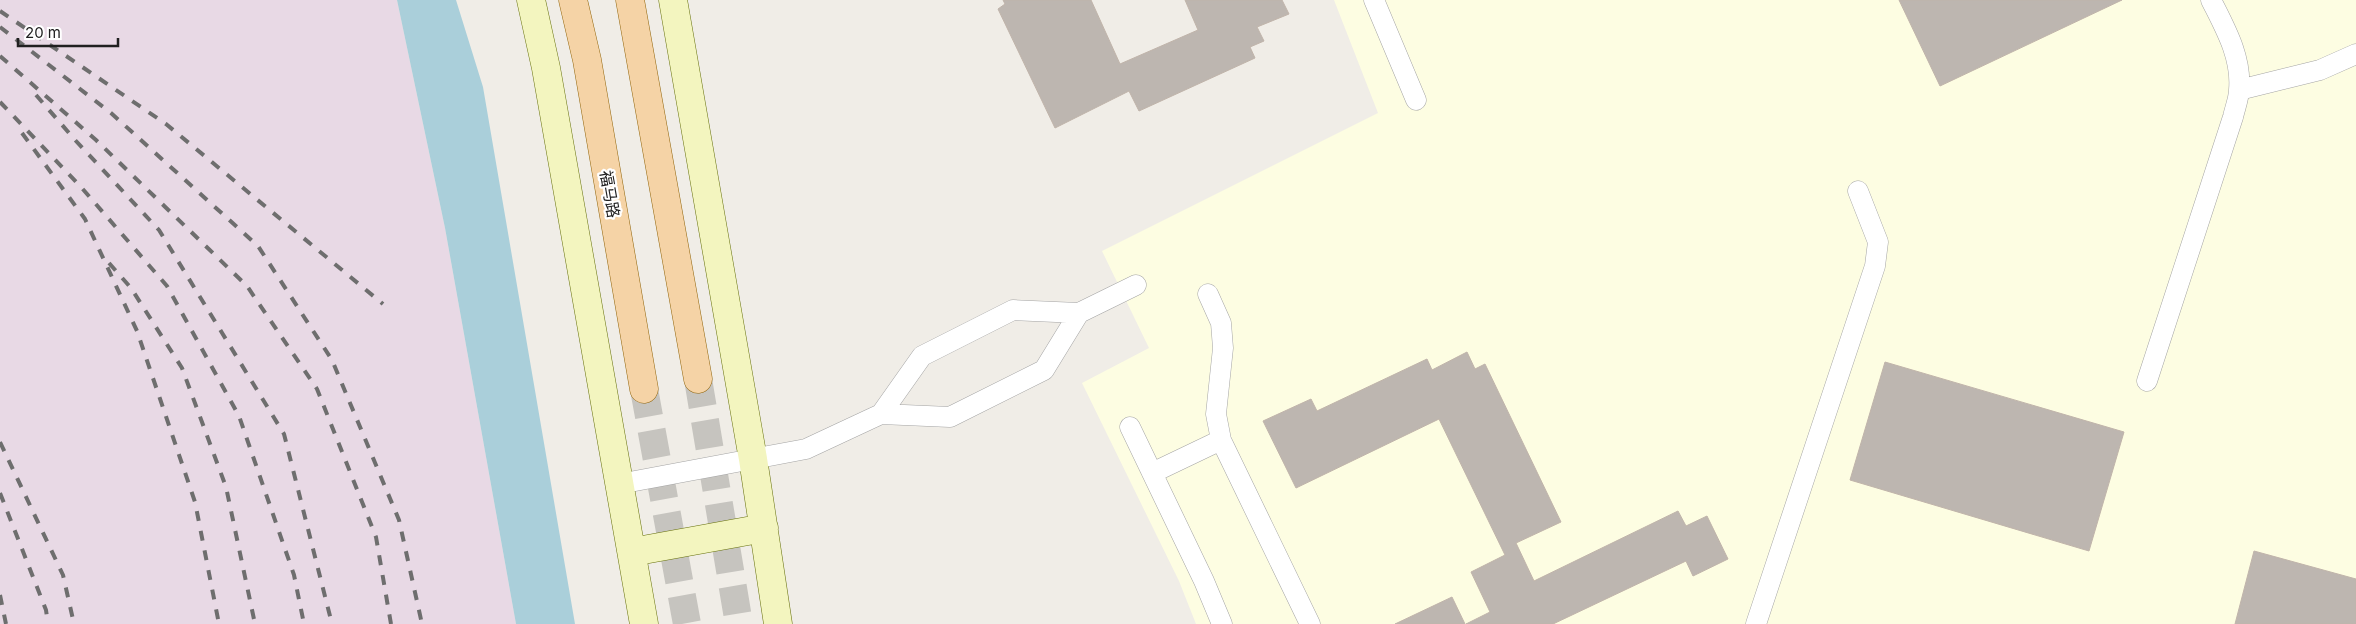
<svg xmlns="http://www.w3.org/2000/svg" width="2356" height="624" font-family="Inter,'Noto Sans SC',sans-serif">
  <rect width="100%" height="100%" fill="#f0ede7"/>
  <path fill="#e8d9e5" d="M0,0H397L445,228L516,624H0Z"/>
  <path fill="#fdfde2" d="M1334,0H2356V624H1196L1179,581L1082,383L1149,348L1102,251L1378,113Z"/>
  <path fill="#aacfda" d="M397,0H456L483,87L575,624H516L445,228Z"/>
  <path fill="#bdb6b0" stroke="#c0b4aa" d="M1003,0H1091L1120,64L1198,30L1185,0H1282L1289,14L1257,27L1264,41L1250,47L1255,58L1139,111L1129,91L1055,128L998,9L1005,4Z
    M1899,0H2122L1940,86Z
    M1467,352L1475,369L1485,364L1561,522L1516,543L1534,581L1678,511L1686,526L1707,516L1728,559L1693,576L1686,561L1553,624H1466L1490,612L1471,572L1505,555L1439,419L1296,488L1263,421L1311,399L1317,411L1427,359L1432,370Z
    M1885,362L2124,432L2089,551L1850,480Z
    M2254,551L2356,579V624H2235Z
    M1452,597L1465,624H1395Z"/>
  <g fill="none" stroke-linecap="round" stroke-linejoin="round">
    <path stroke="#c6c4bf" stroke-width="28" stroke-dasharray="28 14" stroke-linecap="butt" d="M698,379L739,624
      M644,389L687,624"/>
    <g stroke="#a4a4a4" stroke-width="21">
      <path id="lane" d="M1374,0L1416,100
        M2239,90L2320,70L2356,54
        M1208,294L1221,323L1223,348L1216,414L1221,440L1310,624
        M2147,381L2233,117C2235,108 2239,98 2239,90C2242,57 2225,28 2211,0
        M881,414L922,356L1013,310L1079,313L1136,285
        M1130,427L1204,581L1222,624
        M1152,473L1221,440
        M619,484L806,449L881,414L950,417L1044,370L1079,313
        M1756,624L1875,266L1878,242L1858,191"/>
    </g>
    <g stroke="#66700d" stroke-width="29">
      <path id="secondary" d="M531,0L546,68L644,624
        M673,0L753,459L778,624
        M632,552L764,528"/>
    </g>
    <g stroke="#90640b" stroke-width="29">
      <path id="primary" d="M573,0L587,60L644,389
        M630,0L698,379"/>
    </g>
    <use href="#lane" stroke="#fff" stroke-width="20"/>
    <use href="#secondary" stroke="#f3f5bf" stroke-width="28"/>
    <use href="#primary" stroke="#f5d3a6" stroke-width="28"/>
    <path stroke="#6e6e6e" stroke-width="4" stroke-dasharray="10 10" stroke-linecap="butt" d="M0,11L166,124L383,304
      M0,27L111,113L258,246L332,360L399,520L422,624
      M0,56L96,140L247,286L317,389L376,537L391,624
      M36,95L76,141L159,230L284,434L332,624
      M0,102L81,187L167,286L239,416L294,575L304,624
      M22,133L85,219L137,331L195,502L219,624
      M109,263L131,288L182,368L226,487L255,624
      M0,442L63,575L74,624
      M0,493L46,610L48,624
      M0,595L6,624"/>
  </g>
  <g text-anchor="middle" dominant-baseline="central" stroke-width="4.5" stroke-linejoin="round" paint-order="stroke">
    <g font-size="16" fill="#202020" stroke="#fff">
      <text transform="translate(610 194) rotate(80)">福马路</text>
    </g>
  </g>
  <path d="M18 38v8h100v-8" fill="none" stroke="#202020" stroke-width="2.5"/>
  <text x="25" y="38" font-size="15" fill="#202020" stroke="#ffffff" stroke-width="4" paint-order="stroke">20 m</text>
</svg>
